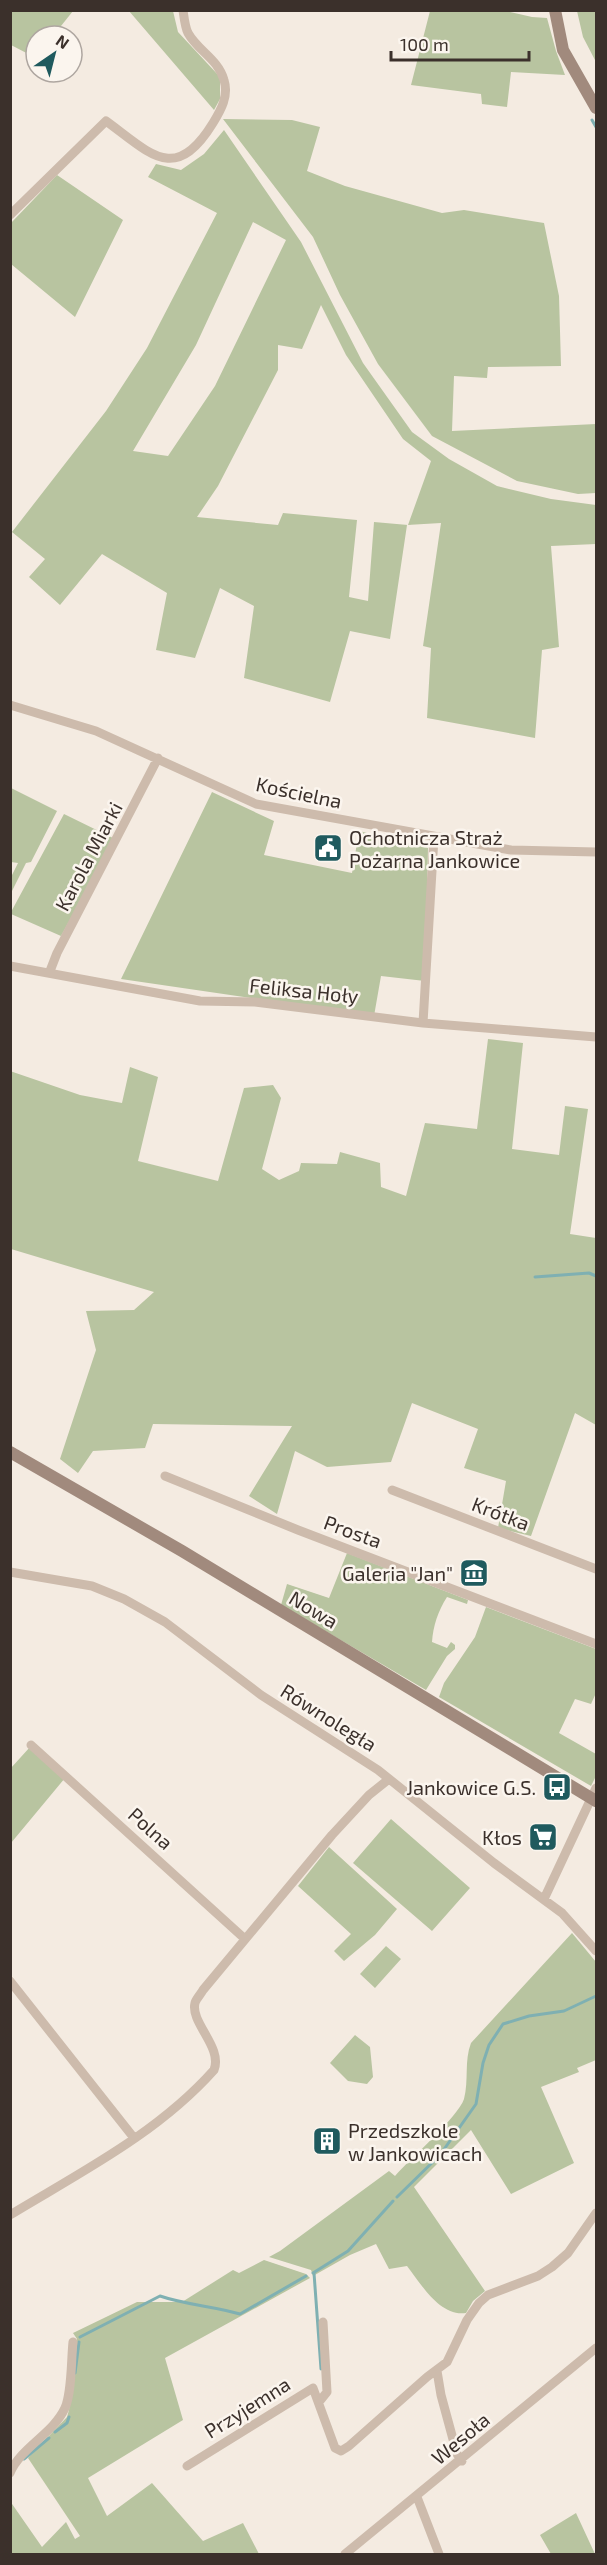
<svg xmlns="http://www.w3.org/2000/svg" width="607" height="2565" font-family="'Exo 2',sans-serif">
  <rect width="100%" height="100%" fill="#f4ebe1"/>
  <path fill="#b8c4a0" fill-rule="evenodd" d="M10,11L11,10L73,11L53,36H36V58L11,45Z
    M129,11H173L178,32L220,77V99L214,110Z
    M430,11H506L532,17L547,18L556,51L565,75L511,72L507,107L482,104L481,94L411,85Z
    M577,11H596V62L583,37Z
    M223,119L292,120L320,127L307,171L345,186L442,213L464,210L544,223L559,296L561,366L488,367L487,378L454,376L452,431L596,424V493L578,494L517,481L432,436L378,364L340,295L313,237Z
    M224,130L301,242L363,363L412,432L449,459L497,486L551,499L596,505V544L551,546L559,647L542,650L535,738L427,718L431,648L423,646L441,523L407,525L390,639L350,631L330,702L244,678L254,606L220,588L195,658L156,650L167,593L102,554L60,605L29,577L45,559L12,532L106,411L147,348L217,213L148,177L156,164L181,170L204,154ZM253,222L286,240L215,386L168,456L133,451L196,345ZM321,305L346,355L403,439L431,461L408,525L374,522L368,601L349,597L357,520L283,513L278,525L197,517L218,486L278,370V345L302,349Z
    M57,175L123,220L75,317L11,264V223Z
    M11,788L57,811L31,862L26,863L11,893V877L18,863L11,862Z
    M212,792L274,821L264,855L352,873L359,831L428,848L425,981L381,976L374,1016L121,979Z
    M64,814L115,839L61,936L11,914V912Z
    M488,1039L523,1043L512,1149L559,1155L565,1106L588,1109L570,1234L596,1238V1425L575,1413L531,1536L498,1528L506,1481L464,1468L478,1429L412,1403L391,1462L327,1467L295,1451L277,1514L249,1496L292,1426L153,1424L145,1448L93,1451L78,1473L60,1459L96,1350L86,1311L134,1310L154,1292L11,1249L10,1071L80,1095L122,1103L130,1067L158,1077L138,1161L218,1181L244,1088L273,1085L281,1098L262,1169L279,1180L299,1171L301,1163L337,1164L340,1152L380,1163L381,1187L406,1196L425,1123L477,1129Z
    M347,1553L468,1600L467,1604L447,1597C438,1611 433,1626 432,1642L447,1648L451,1642L455,1645V1649L447,1656L426,1690L281,1605L287,1584L329,1598Z
    M486,1607L596,1649V1693L591,1704L575,1699L559,1733L596,1754V1776L591,1786L439,1697L444,1683L475,1637Z
    M30,1747L65,1778L11,1843V1768Z
    M391,1819L470,1888L432,1931L353,1863Z
    M329,1847L397,1909L375,1935L344,1961L334,1951L351,1934L298,1886Z
    M572,1933L596,1962V2060L577,2068L579,2072L541,2087L574,2163L511,2194L471,2130L414,2187L485,2291L473,2301L466,2313C440,2317 421,2284 407,2266L389,2269L376,2244L350,2255L313,2276L311,2270L269,2257L280,2251L389,2171L395,2176C410,2159 458,2117 464,2099C469,2080 464,2061 471,2043Z
    M386,1946L401,1959L375,1988L360,1974Z
    M355,2035L370,2047L373,2077L367,2084L348,2081L330,2063Z
    M264,2260L306,2274L310,2278L165,2358L183,2420L88,2478L107,2516L152,2483L203,2541L243,2523L259,2554H11L10,2501L42,2547L66,2522L75,2539L80,2536L28,2458L67,2417L69,2410L77,2339L73,2333L137,2302H182L233,2270L239,2273Z
    M576,2513L595,2554H551L540,2535Z"/>
  <g fill="none" stroke-linecap="round" stroke-linejoin="round">
    <path stroke="#7fb0b2" stroke-width="3" d="M592,120L596,127
      M535,1277L589,1273L596,1276
      M397,2197L440,2155L476,2104L483,2063L489,2045L503,2024L529,2016L564,2011L596,1996
      M313,2273L348,2251L393,2201
      M314,2273L321,2369
      M80,2337L160,2296C186,2305 213,2306 240,2314L306,2276
      M75,2373L79,2342
      M55,2432L67,2423L69,2417
      M24,2459L49,2438"/>
    <path stroke="#cdbbac" stroke-width="9" d="M10,215L106,121C150,153 175,185 213,123C221,110 229,96 224,80C218,59 198,51 188,33C185,27 184,17 183,10
      M10,705L96,731L256,804L511,850L596,852
      M10,966L200,1001L255,1002L423,1023L596,1037
      M50,971L57,953L158,758
      M423,1023L434,837
      M165,1476L298,1530L596,1644
      M392,1490L596,1569
      M10,1572L92,1586L124,1599L165,1622L261,1695L378,1770L494,1863L562,1913L596,1951
      M31,1745L245,1939
      M544,1899L596,1788
      M10,1981L134,2138
      M10,2215C81,2172 158,2133 214,2070C223,2047 190,2023 195,2003C196,1999 201,1994 203,1990L332,1835L369,1795L389,1779
      M437,2371L441,2395L457,2454L462,2461
      M319,2402L327,2392L323,2322
      M187,2466L313,2388L335,2448L341,2451L349,2446L427,2377L447,2362L467,2320L479,2303L488,2295L538,2276L552,2267L568,2253L596,2213
      M10,2473C21,2447 53,2434 65,2408C72,2392 71,2360 73,2342
      M417,2497L439,2554
      M345,2554L596,2348"/>
    <path stroke="#a18a7d" stroke-width="12" d="M555,10L563,50L596,108
      M10,1452L182,1551L596,1801"/>
  </g>
  <defs>
    <g id="civic-square" transform="scale(1.5)"><rect x="-9" y="-9" width="18" height="18" rx="4" fill="#1f5a5e" stroke="#fbf5ee"/><path d="M-.6-6.5H3V-4.5H.6V-3L4-1V1h2V6H-6V1h2V-1L-.6-3ZM-1.2 2.5V6h2.4V2.5Z" fill="#fff"/></g>
    <g id="museum-square" transform="scale(1.5)"><rect x="-9" y="-9" width="18" height="18" rx="4" fill="#1f5a5e" stroke="#fbf5ee"/><path d="M0-6L6-3V-2H-6V-3ZM-5-1h2V3h-2ZM-1-1h2V3h-2ZM3-1h2V3H3ZM-6 4H6V6H-6Z" fill="#fff"/></g>
    <g id="bus-square" transform="scale(1.5)"><rect x="-9" y="-9" width="18" height="18" rx="4" fill="#1f5a5e" stroke="#fbf5ee"/><path d="M-5-6H5V4H4V6H2V4H-2V6H-4V4H-5ZM-3.5-4V0h7V-4ZM-3.5 1.2v1.5H-2V1.2ZM2 1.2v1.5H3.5V1.2Z" fill="#fff"/></g>
    <g id="supermarket-square" transform="scale(1.5)"><rect x="-9" y="-9" width="18" height="18" rx="4" fill="#1f5a5e" stroke="#fbf5ee"/><path d="M-6-5.5h2.5l.6 2H6L4.5 2H-2.5L-4.4-4H-6ZM-1.5 3.2a1.3 1.3 0 1 0 .1 0ZM3 3.2a1.3 1.3 0 1 0 .1 0Z" fill="#fff"/></g>
    <g id="building-square" transform="scale(1.5)"><rect x="-9" y="-9" width="18" height="18" rx="4" fill="#1f5a5e" stroke="#fbf5ee"/><path d="M-4-6H4V6H1V3H-1V6H-4ZM-2.5-4.3h1.7v1.8h-1.7ZM.8-4.3h1.7v1.8H.8ZM-2.5-1h1.7V.8h-1.7ZM.8-1h1.7V.8H.8Z" fill="#fff"/></g>
  </defs>
  <g fill-rule="evenodd">
    <use href="#civic-square" x="328" y="848"/>
    <use href="#museum-square" x="474" y="1573"/>
    <use href="#bus-square" x="557" y="1787"/>
    <use href="#supermarket-square" x="543" y="1837"/>
    <use href="#building-square" x="327" y="2141"/>
  </g>
  <g text-anchor="middle" dominant-baseline="central" stroke-width="5" stroke-linejoin="round" paint-order="stroke">
    <g font-size="20" fill="#3b302b" stroke="#fbf5ee">
      <text transform="translate(299 792) rotate(12)">Kościelna</text>
      <text transform="translate(88 856) rotate(-62)">Karola Miarki</text>
      <text transform="translate(304 990) rotate(6)">Feliksa Hoły</text>
      <text transform="translate(501 1513) rotate(21)">Krótka</text>
      <text transform="translate(353 1531) rotate(20)">Prosta</text>
      <text transform="translate(314 1609) rotate(31)">Nowa</text>
      <text transform="translate(329 1717) rotate(32)">Równoległa</text>
      <text transform="translate(151 1828) rotate(42)">Polna</text>
      <text transform="translate(247 2407) rotate(-32)">Przyjemna</text>
      <text transform="translate(460 2438) rotate(-40)">Wesoła</text>
    </g>
    <g font-size="20" fill="#3b302b" stroke="#fbf5ee" text-anchor="end">
      <text x="349" y="837" text-anchor="start">Ochotnicza Straż<tspan x="349" dy="23">Pożarna Jankowice</tspan></text>
      <text x="453" y="1573">Galeria "Jan"</text>
      <text x="536" y="1787">Jankowice G.S.</text>
      <text x="522" y="1837">Kłos</text>
      <text x="348" y="2130" text-anchor="start">Przedszkole<tspan x="348" dy="23">w Jankowicach</tspan></text>
    </g>
  </g>
  <rect width="607" height="2565" fill="none" stroke="#3b302b" stroke-width="24"/>
  <g transform="translate(54 54) rotate(35)"><circle r="28" fill="#fbf5ee" stroke="#aea6a0" stroke-width="1.5"/>
  <path d="M0-4.5L10 22L0 15L-10 22Z" fill="#1f5a5e"/>
  <text y="-9" font-size="16" font-weight="bold" text-anchor="middle" fill="#3b302b">N</text>
  </g>
  <path d="M391 51v9h138v-9" fill="none" stroke="#3b302b" stroke-width="3"/>
  <text x="400" y="51" font-size="18" fill="#3b302b" stroke="#fbf5ee" stroke-width="4.5" paint-order="stroke">100 m</text>
</svg>
